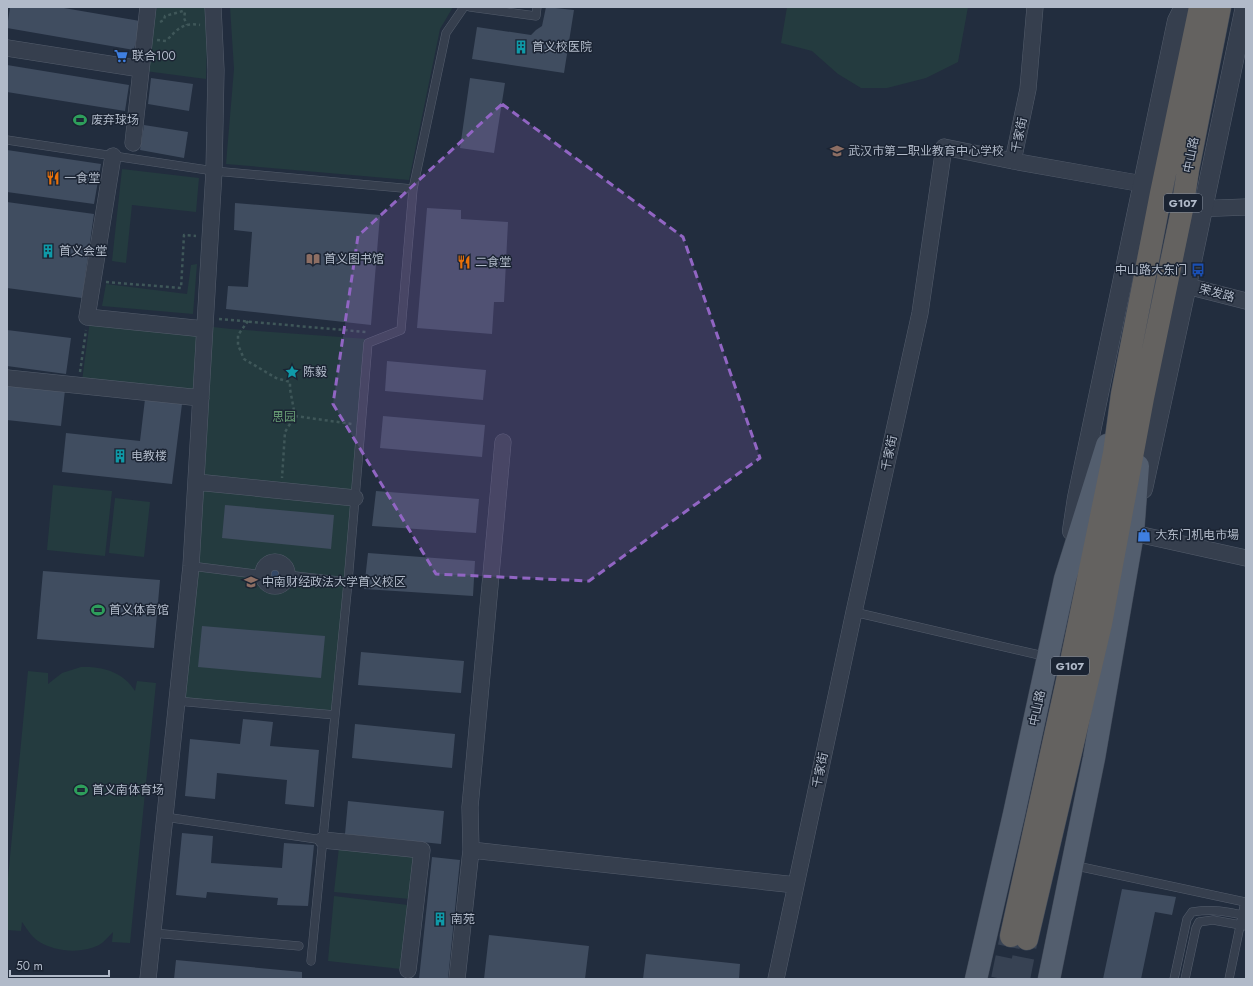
<svg xmlns="http://www.w3.org/2000/svg" width="1253" height="986" font-family="Jost,'Noto Sans SC',sans-serif">
  <rect width="100%" height="100%" fill="#222d3e"/>
  <path fill="#243b3f" d="M158,7H208L206,79L145,71L153,15Z
    M230,7H453L440,29L409,180L226,164L234,69Z
    M787,7H968L958,62L926,78L887,88H861L838,74L812,51L781,43Z
    M122,169L199,178L196,212L132,205L126,263L112,261Z
    M197,264L193,314L102,306L106,284L187,294L191,265Z
    M90,320L200,331L195,394L82,381Z
    M213,327L231,329L368,339L335,715L185,699Z
    M53,485L112,491L105,556L47,550Z
    M115,498L150,502L144,557L109,553Z
    M81,667C102,666 124,672 135,691L137,681L156,683L130,943L112,942L113,932C108,937 104,942 99,945C81,954 55,952 38,941C31,936 27,929 22,922L21,931L7,930V888L28,671L48,673V684L62,673Z
    M339,847L415,854L410,899L334,892Z
    M334,896L408,905L401,969L328,961Z"/>
  <path fill="#344866" d="M268 574a7 7 0 1 1 14 0a7 7 0 1 1-14 0Z"/>
  <path fill="#404d60" d="M10,7H58L140,21L134,50L7,28Z
    M546,7L574,10L564,73L472,59L477,27L531,35L536,30L542,26Z
    M7,65L129,85L125,111L7,92Z
    M151,78L193,84L189,111L148,104Z
    M470,78L505,83L494,153L460,148Z
    M144,125L188,132L184,158L140,150Z
    M7,150L101,164L94,204L7,192Z
    M7,202L94,214L82,298L7,288Z
    M235,203L380,215L371,325L226,309L228,286L248,287L252,232L234,230Z
    M427,208L461,210V219L508,222L504,302H494L492,334L417,328Z
    M7,330L71,338L66,374L7,366Z
    M387,361L486,370L483,400L385,391Z
    M7,384L65,390L61,426L7,420Z
    M145,399L182,404L172,484L62,472L66,433L140,441Z
    M383,416L485,425L482,457L380,448Z
    M376,491L479,499L476,533L372,526Z
    M225,505L334,515L331,549L222,538Z
    M368,553L475,561L473,596L364,589Z
    M43,571L160,580L154,648L37,639Z
    M202,626L325,636L321,678L198,667Z
    M361,652L464,661L461,693L358,685Z
    M243,719L273,722L270,746L319,750L314,807L285,804L287,780L217,773L215,799L185,796L190,739L240,744Z
    M355,724L455,734L452,768L352,758Z
    M348,801L444,811L441,844L345,834Z
    M182,833L213,836L211,863L282,868L284,843L314,845L308,906L277,905L278,898L207,892L206,898L176,895Z
    M432,857L460,860L448,979H419Z
    M1122,889L1176,897L1172,915L1155,912L1141,979H1103Z
    M489,935L589,946L585,979H484Z
    M646,954L740,964L739,979H643Z
    M176,960L302,972V979H174Z"/>
  <g fill="none" stroke-linecap="round" stroke-linejoin="round">
    <path stroke="#374253" stroke-width="22" stroke-dasharray="22 11" stroke-linecap="butt" d="M1002,979L1011,936
      M1019,979L1027,939"/>
    <g stroke="#545d6c" stroke-width="9">
      <path id="service" d="M470,7L536,16L537,7
        M7,140L214,171L413,189
        M191,566L263,575
        M287,575L348,582
        M854,612L1048,657
        M177,701L335,715
        M165,817L323,840
        M1072,865L1245,902L1229,979
        M153,933L299,946
        M311,961L348,582L368,343L401,330L413,189L446,33L464,7
        M1174,979L1187,919L1192,912C1213,909 1226,911 1246,916
        M1185,979L1196,928L1199,922L1213,920L1246,926"/>
    </g>
    <g stroke="#545d6c" stroke-width="17">
      <path id="minor" d="M7,48L141,69
        M133,143L148,7
        M113,156L87,317L204,329
        M1013,161L1143,184L1154,190
        M1192,209L1246,207
        M1187,286L1246,301
        M7,378L201,398
        M196,482L355,498
        M1133,533L1246,558
        M263 574a12 12 0 1 1 24 0a12 12 0 1 1-24 0Z
        M323,840L422,850L408,970
        M471,850L796,885
        M148,979L191,566L214,171L216,70L213,7
        M457,979L471,850L470,807L503,442
        M776,979L854,612L920,313L944,147L1013,161L1028,89L1035,7"/>
    </g>
    <g stroke="#545d6c" stroke-width="20">
      <path id="tertiary" d="M1143,489L1191,266L1245,7
        M1072,531L1077,498L1177,21L1184,7"/>
    </g>
    <g stroke="#3f4857" stroke-width="23">
      <path id="primary" d="M976,979L1014,814L1065,579L1107,445
        M1049,979L1094,758L1133,533L1138,466"/>
    </g>
    <g stroke="#414a59" stroke-width="23">
      <path id="trunk" d="M1011,936L1067,681L1114,453L1122,394L1161,193L1200,7
        M1027,939L1101,624L1143,398L1182,210L1188,170L1220,7"/>
    </g>
    <path stroke="#3f5759" stroke-width="2.5" stroke-dasharray="3 3" stroke-linecap="butt" d="M160,22L164,20L165,16L183,11L185,12L184,18L187,25
      M157,40L166,41C177,30 182,22 200,25
      M106,282L181,288L184,235L196,236
      M219,319L366,332
      M248,321L238,335V345L244,359L276,378L290,382V389L295,416L285,432L282,478
      M80,372L86,330
      M295,416L352,424"/>
    <use href="#service" stroke="#363f4e" stroke-width="8"/>
    <use href="#minor" stroke="#363f4e" stroke-width="16"/>
    <use href="#tertiary" stroke="#363f4e" stroke-width="19"/>
    <use href="#primary" stroke="#535e6e" stroke-width="22"/>
    <use href="#trunk" stroke="#646260" stroke-width="22"/>
  </g>
  <path fill="#9165c3" fill-opacity="0.2" stroke="#9165c3" stroke-width="3" stroke-dasharray="8 5" stroke-linejoin="round" d="M502,104L683,237L760,458L589,581L436,574L333,404L358,236Z"/>
  <defs>
    <g id="building-bare" transform="scale(1.08)"><path d="M-4-6H4V6H1V3H-1V6H-4ZM-2.5-4.3h1.7v1.8h-1.7ZM.8-4.3h1.7v1.8H.8ZM-2.5-1h1.7V.8h-1.7ZM.8-1h1.7V.8H.8Z" fill="#0f9aa8" stroke="#1b2433" stroke-width="2.5" paint-order="stroke"/></g>
    <g id="supermarket-bare" transform="scale(1.08)"><path d="M-6-5.5h2.5l.6 2H6L4.5 2H-2.5L-4.4-4H-6ZM-1.5 3.2a1.3 1.3 0 1 0 .1 0ZM3 3.2a1.3 1.3 0 1 0 .1 0Z" fill="#3f7fe0" stroke="#1b2433" stroke-width="2.5" paint-order="stroke"/></g>
    <g id="stadium-bare" transform="scale(1.08)"><path d="M0-5a6.5 5 0 1 0 0 10a6.5 5 0 1 0 0-10ZM-3.5-1.8h7v3.6h-7Z" fill="#2e9e5b" stroke="#1b2433" stroke-width="2.5" paint-order="stroke"/></g>
    <g id="university-bare" transform="scale(1.08)"><path d="M0-5L7-2L0 1L-7-2ZM-4 1L0 2.5L4 1V4Q0 6-4 4Z" fill="#8d6e63" stroke="#1b2433" stroke-width="2.5" paint-order="stroke"/></g>
    <g id="restaurant-bare" transform="scale(1.08)"><path d="M-5-6h1v4h1v-4h1v4h1v-4h1v5L-1.5 .5V6h-2V.5L-5-1ZM5-6V6H3V1.5H1.5Q1.5-4 5-6Z" fill="#e8710a" stroke="#1b2433" stroke-width="2.5" paint-order="stroke"/></g>
    <g id="library-bare" transform="scale(1.08)"><path d="M-6-4Q-3-5.5-.7-3.5V5Q-3 3-6 4ZM6-4Q3-5.5 .7-3.5V5Q3 3 6 4Z" fill="#8d6e63" stroke="#1b2433" stroke-width="2.5" paint-order="stroke"/></g>
    <g id="bus-bare" transform="scale(1.08)"><path d="M-5-6H5V4H4V6H2V4H-2V6H-4V4H-5ZM-3.5-4V0h7V-4ZM-3.5 1.2v1.5H-2V1.2ZM2 1.2v1.5H3.5V1.2Z" fill="#1a4fb4" stroke="#1b2433" stroke-width="2.5" paint-order="stroke"/></g>
    <g id="sight-bare" transform="scale(1.08)"><path d="M0-6L1.8-2.2L6-1.7L2.9 1.2L3.7 5.4L0 3.3L-3.7 5.4L-2.9 1.2L-6-1.7L-1.8-2.2Z" fill="#0f9aa8" stroke="#1b2433" stroke-width="2.5" paint-order="stroke"/></g>
    <g id="shop-bare" transform="scale(1.08)"><path d="M-5-2.5h2.3a2.7 3.5 0 0 1 5.4 0H5L5.5 6h-11ZM-1.5-2.5h3a1.5 2.3 0 0 0-3 0Z" fill="#3f7fe0" stroke="#1b2433" stroke-width="2.5" paint-order="stroke"/></g>
  </defs>
  <g fill-rule="evenodd">
    <use href="#building-bare" x="521" y="47"/>
    <use href="#supermarket-bare" x="121" y="56"/>
    <use href="#stadium-bare" x="80" y="120"/>
    <use href="#university-bare" x="837" y="151"/>
    <use href="#restaurant-bare" x="53" y="178"/>
    <use href="#building-bare" x="48" y="251"/>
    <use href="#library-bare" x="313" y="259"/>
    <use href="#restaurant-bare" x="464" y="262"/>
    <use href="#bus-bare" x="1198" y="270"/>
    <use href="#sight-bare" x="292" y="372"/>
    <use href="#building-bare" x="120" y="456"/>
    <use href="#shop-bare" x="1144" y="535"/>
    <use href="#university-bare" x="251" y="582"/>
    <use href="#stadium-bare" x="98" y="610"/>
    <use href="#stadium-bare" x="81" y="790"/>
    <use href="#building-bare" x="440" y="919"/>
  </g>
  <g text-anchor="middle" dominant-baseline="central" stroke-width="3" stroke-linejoin="round" paint-order="stroke">
    <g fill="#1b2433" stroke="#848d9c" stroke-width="1">
      <rect x="1164" y="194" width="38" height="18" rx="3"/>
      <rect x="1051" y="657" width="38" height="18" rx="3"/>
    </g>
    <g font-size="11" font-weight="bold" fill="#b1bac9">
      <text x="1183" y="203">G107</text>
      <text x="1070" y="666">G107</text>
    </g>
    <g font-size="12" fill="#b1bac9" stroke="#1b2433" text-anchor="start">
      <text x="532" y="47">首义校医院</text>
      <text x="132" y="56">联合100</text>
      <text x="91" y="120">废弃球场</text>
      <text x="848" y="151">武汉市第二职业教育中心学校</text>
      <text x="64" y="178">一食堂</text>
      <text x="59" y="251">首义会堂</text>
      <text x="324" y="259">首义图书馆</text>
      <text x="475" y="262">二食堂</text>
      <text x="1187" y="270" text-anchor="end">中山路大东门</text>
      <text x="303" y="372">陈毅</text>
      <text x="131" y="456">电教楼</text>
      <text x="1155" y="535">大东门机电市場</text>
      <text x="262" y="582">中南财经政法大学首义校区</text>
      <text x="109" y="610">首义体育馆</text>
      <text x="92" y="790">首义南体育场</text>
      <text x="451" y="919">南苑</text>
    </g>
    <g font-size="12" fill="#b1bac9" stroke="#1b2433">
      <text transform="translate(1019 135) rotate(-78)">千家街</text>
      <text transform="translate(1191 155) rotate(-79)">中山路</text>
      <text transform="translate(1217 293) rotate(15)">荣发路</text>
      <text transform="translate(889 453) rotate(-78)">千家街</text>
      <text transform="translate(1037 708) rotate(-78)">中山路</text>
      <text transform="translate(820 770) rotate(-78)">千家街</text>
    </g>
    <g font-size="12" fill="#679c74" stroke="#1b2433">
      <text x="284" y="417">思园</text>
    </g>
  </g>
  <rect width="1253" height="986" fill="none" stroke="#b1bac9" stroke-width="16"/>
  <path d="M10 970v6h99v-6" fill="none" stroke="#b1bac9" stroke-width="2"/>
  <text x="16" y="970" font-size="12" fill="#b1bac9" stroke="#1b2433" stroke-width="3" paint-order="stroke">50 m</text>
</svg>
